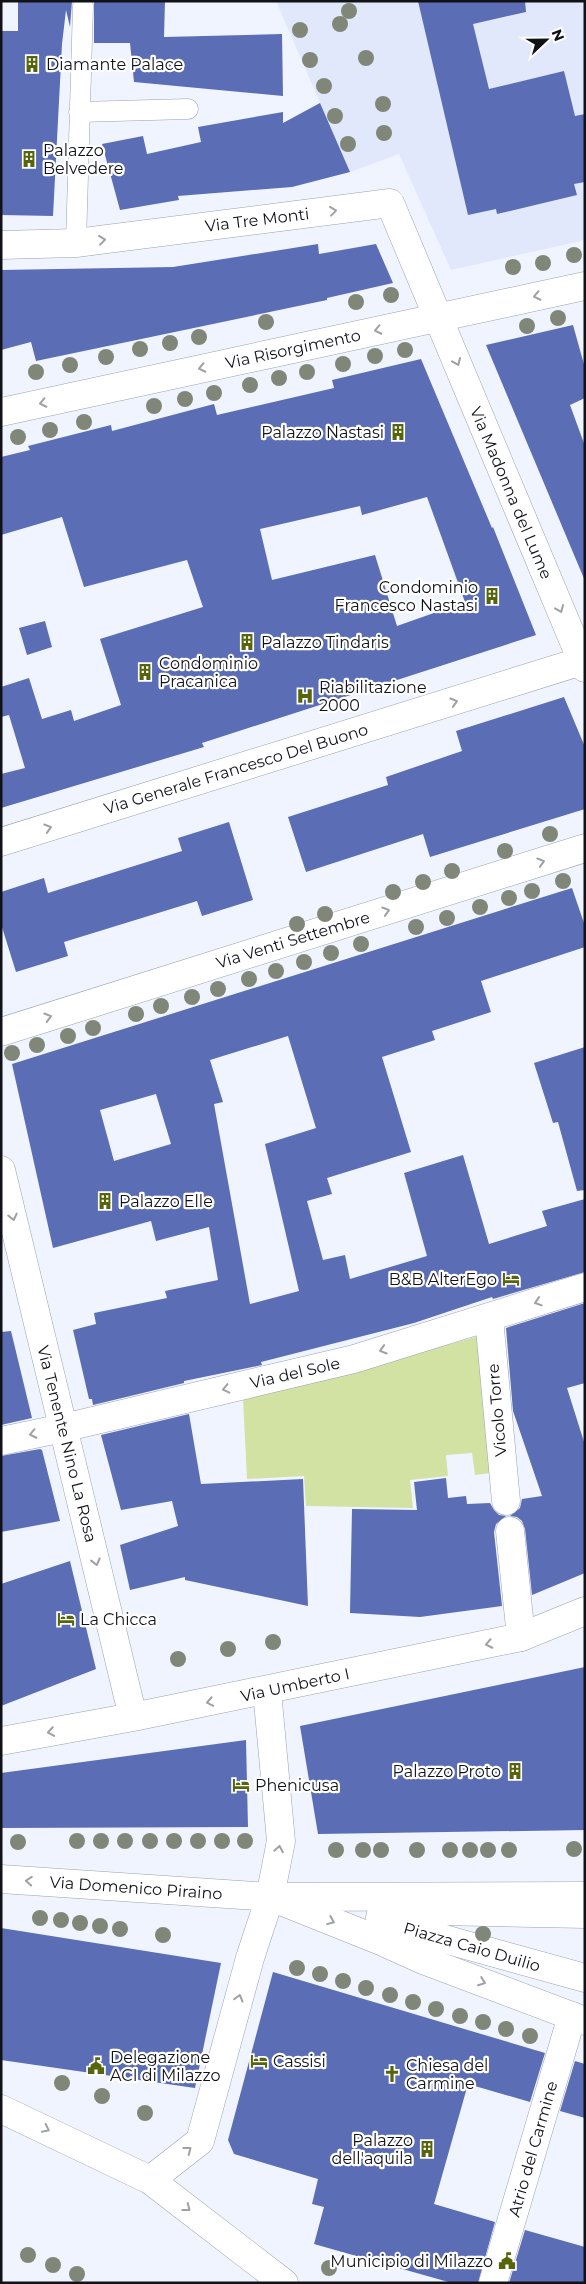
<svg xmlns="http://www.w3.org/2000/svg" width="586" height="2284" font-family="Montserrat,sans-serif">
  <rect width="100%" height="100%" fill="#f0f4ff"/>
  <path fill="#e1e8fb" d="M276,1H585V240L451,270L399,154L350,172Z"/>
  <path fill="#d2e2a3" d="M486,1334L499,1472L475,1475L472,1453L446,1455L448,1476L410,1480L413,1508L306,1506L304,1476L247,1479L243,1399L359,1370Z"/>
  <path fill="#5b6db4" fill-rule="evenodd" d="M18,1H72L70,27L66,10L62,44L53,216L1,215V31H18Z
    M94,1H165L164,37L282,34L283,96L134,82L130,43H94Z
    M418,1H525L526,12L473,24L489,89L564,71L575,116L585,114V182L574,184L577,195L497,214L496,209L468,215Z
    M320,103L350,172L292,187L178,196L179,200L120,210L102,144L143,136L147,154L201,142L198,127L283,112V123Z
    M318,244L319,254L376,244L393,283L327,298V300L36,361L31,342L1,350V270L173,267Z
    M573,325L585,368V398L570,405L585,446V581L486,345Z
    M421,359L492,528L493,527L536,635L202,743L204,747L1,808V774L25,768L9,715L1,717V687L29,678L42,719L71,710L74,721L121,705L100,639L203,607L187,560L84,587L62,517L1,535V457L30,450L28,446L111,425L112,431L214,404L217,415L334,388L332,380ZM427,497L465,602L397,626L375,555L272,580L260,529L360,506L362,515Z
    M45,621L52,647L27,655L19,628Z
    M564,697L585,747V809L430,857L423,834L306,872L288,817L388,785L386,777L462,751L456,731Z
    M229,822L253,900L202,916L197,901L64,942L68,956L16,972L1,924V892L44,878L48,893L182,851L178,838Z
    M572,888L585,926V947L481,981L491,1012L432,1031L435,1040L382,1057L411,1152L327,1178L332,1194L307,1201L323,1260L345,1255L350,1279L427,1256L404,1173L463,1155L489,1244L547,1226L542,1211L585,1199V1272L493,1299L492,1297L414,1323L261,1362L262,1365L184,1381V1383L93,1405L92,1399H89L73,1330L96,1324L94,1313L167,1298L165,1291L218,1280L209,1227L156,1241L151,1221L53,1248L12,1064ZM288,1036L316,1128L265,1144L299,1291L250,1304L214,1104L223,1102L210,1060ZM156,1094L171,1144L114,1161L100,1110Z
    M585,1047V1190L577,1191L558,1122L553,1123L534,1063Z
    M585,1303V1383L567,1388L585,1445V1573L532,1595L525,1529L522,1521L517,1517L510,1516L520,1508L522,1499L542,1496L513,1411L506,1328Z
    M11,1331L32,1418L1,1425V1332Z
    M189,1414L201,1484L303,1479L308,1606L185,1580V1577L130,1590L120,1545L178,1526L172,1501L121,1510L101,1435Z
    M40,1449L42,1450L60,1521L1,1532V1456Z
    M446,1478L448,1498L466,1496L467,1504L490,1503L494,1510L499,1515L506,1516L496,1524L494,1532L502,1606L420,1617L350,1613L352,1509L417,1510L414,1482Z
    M70,1561L96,1669L1,1706V1584Z
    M585,1667V1830L318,1834L300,1726Z
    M246,1740L248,1827L1,1828V1773Z
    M1,1928L221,1963L195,2088L1,2060Z
    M273,1972L545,2053L530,2102L468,2084L434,2204L495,2222L478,2283H452L314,2244L324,2207L312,2204L318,2179L234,2154L228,2140Z
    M575,2061L585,2064V2118L560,2111Z
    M525,2230L585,2247V2283H509Z"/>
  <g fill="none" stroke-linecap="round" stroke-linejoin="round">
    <g stroke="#9ba1b1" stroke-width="21">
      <path id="service" d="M79,112L188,109
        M76,243L83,6"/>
    </g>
    <g stroke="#9ba1b1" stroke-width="29">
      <path id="pedestrian" d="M489,1318L506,1501
        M510,1531L521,1637
        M585,1914L392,1910L387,1913L386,1919L390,1924L585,1978
        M493,2283L572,2016"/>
    </g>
    <g stroke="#9ba1b1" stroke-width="29">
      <path id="minor" d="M1,842L585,660
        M1,1441L63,1428L354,1359L585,1287
        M271,1897L381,1941L423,1960L585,2021
        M381,1941C378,1919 378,1912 393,1897"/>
    </g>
    <g stroke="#9ba1b1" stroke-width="29">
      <path id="tertiary" d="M1,245L76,243L390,203L585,668
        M1,1032L585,848
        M1,1170L133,1717
        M1,1741L133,1717L521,1637L585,1611
        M1,1879L270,1897L585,1896
        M150,2180L200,2141L250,1958L270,1897L281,1841L267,1691"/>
    </g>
    <g stroke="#9ba1b1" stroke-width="29">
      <path id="secondary" d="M1,412L585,286
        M1,2109L150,2180L284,2283"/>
    </g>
    <use href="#service" stroke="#fff" stroke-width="20"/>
    <use href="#pedestrian" stroke="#fff" stroke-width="28"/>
    <use href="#minor" stroke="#fff" stroke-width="28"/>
    <use href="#tertiary" stroke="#fff" stroke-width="28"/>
    <use href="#secondary" stroke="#fff" stroke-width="28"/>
  </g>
  <g fill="#818778">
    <circle cx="349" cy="11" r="8"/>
    <circle cx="340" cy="24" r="8"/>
    <circle cx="300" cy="30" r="8"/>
    <circle cx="366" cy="58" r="8"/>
    <circle cx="310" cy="60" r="8"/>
    <circle cx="324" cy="86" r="8"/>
    <circle cx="383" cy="104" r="8"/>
    <circle cx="335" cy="116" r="8"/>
    <circle cx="384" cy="133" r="8"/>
    <circle cx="348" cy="144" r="8"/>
    <circle cx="574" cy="255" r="8"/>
    <circle cx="543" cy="263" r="8"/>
    <circle cx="513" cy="267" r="8"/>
    <circle cx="391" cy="295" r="8"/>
    <circle cx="356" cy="302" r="8"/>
    <circle cx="558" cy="318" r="8"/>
    <circle cx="266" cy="322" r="8"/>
    <circle cx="527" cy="326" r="8"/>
    <circle cx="199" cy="337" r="8"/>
    <circle cx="170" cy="343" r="8"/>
    <circle cx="140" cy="349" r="8"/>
    <circle cx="405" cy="350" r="8"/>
    <circle cx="375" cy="356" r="8"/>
    <circle cx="106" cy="357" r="8"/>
    <circle cx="343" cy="364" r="8"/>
    <circle cx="70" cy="365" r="8"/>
    <circle cx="36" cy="372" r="8"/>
    <circle cx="307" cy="372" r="8"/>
    <circle cx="279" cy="378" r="8"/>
    <circle cx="250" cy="385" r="8"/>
    <circle cx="214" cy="393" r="8"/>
    <circle cx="185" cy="399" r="8"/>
    <circle cx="154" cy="406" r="8"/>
    <circle cx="84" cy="422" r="8"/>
    <circle cx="50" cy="430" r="8"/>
    <circle cx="18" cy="437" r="8"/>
    <circle cx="550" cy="834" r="8"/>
    <circle cx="505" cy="851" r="8"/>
    <circle cx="452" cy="871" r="8"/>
    <circle cx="563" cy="881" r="8"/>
    <circle cx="423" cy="882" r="8"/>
    <circle cx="532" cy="891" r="8"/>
    <circle cx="393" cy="892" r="8"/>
    <circle cx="509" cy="898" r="8"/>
    <circle cx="480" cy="907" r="8"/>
    <circle cx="325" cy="914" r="8"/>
    <circle cx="447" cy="918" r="8"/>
    <circle cx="297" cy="924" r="8"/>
    <circle cx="416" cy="927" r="8"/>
    <circle cx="361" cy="944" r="8"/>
    <circle cx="331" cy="953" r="8"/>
    <circle cx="304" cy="962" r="8"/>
    <circle cx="276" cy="971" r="8"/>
    <circle cx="249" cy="979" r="8"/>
    <circle cx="218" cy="989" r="8"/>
    <circle cx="192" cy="997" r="8"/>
    <circle cx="161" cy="1006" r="8"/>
    <circle cx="136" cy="1014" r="8"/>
    <circle cx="93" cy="1028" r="8"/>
    <circle cx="68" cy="1036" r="8"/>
    <circle cx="37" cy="1045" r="8"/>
    <circle cx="12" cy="1053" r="8"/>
    <circle cx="273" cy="1642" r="8"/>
    <circle cx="228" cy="1649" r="8"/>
    <circle cx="178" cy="1659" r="8"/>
    <circle cx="77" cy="1841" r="8"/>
    <circle cx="101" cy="1841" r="8"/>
    <circle cx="125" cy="1841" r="8"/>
    <circle cx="150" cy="1841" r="8"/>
    <circle cx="174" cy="1841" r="8"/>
    <circle cx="198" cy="1841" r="8"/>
    <circle cx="222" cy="1841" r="8"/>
    <circle cx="245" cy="1841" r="8"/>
    <circle cx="18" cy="1842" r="8"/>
    <circle cx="574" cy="1849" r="8"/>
    <circle cx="336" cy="1850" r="8"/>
    <circle cx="363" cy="1850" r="8"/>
    <circle cx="381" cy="1850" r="8"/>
    <circle cx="417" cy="1850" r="8"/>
    <circle cx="450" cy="1850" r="8"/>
    <circle cx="470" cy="1850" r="8"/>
    <circle cx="488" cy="1850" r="8"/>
    <circle cx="509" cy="1850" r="8"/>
    <circle cx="40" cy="1918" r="8"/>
    <circle cx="61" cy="1920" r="8"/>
    <circle cx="80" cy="1923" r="8"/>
    <circle cx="100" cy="1926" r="8"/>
    <circle cx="120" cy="1929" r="8"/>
    <circle cx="483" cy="1934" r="8"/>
    <circle cx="163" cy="1935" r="8"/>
    <circle cx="297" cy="1968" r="8"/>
    <circle cx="320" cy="1974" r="8"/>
    <circle cx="343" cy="1981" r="8"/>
    <circle cx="366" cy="1988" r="8"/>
    <circle cx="390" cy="1995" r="8"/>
    <circle cx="413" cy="2002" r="8"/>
    <circle cx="436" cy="2009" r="8"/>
    <circle cx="460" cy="2016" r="8"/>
    <circle cx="483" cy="2022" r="8"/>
    <circle cx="506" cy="2029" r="8"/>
    <circle cx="530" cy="2036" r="8"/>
    <circle cx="62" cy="2083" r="8"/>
    <circle cx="102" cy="2096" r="8"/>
    <circle cx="145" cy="2113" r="8"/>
    <circle cx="28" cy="2255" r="8"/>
    <circle cx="53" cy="2265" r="8"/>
    <circle cx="329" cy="2268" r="8"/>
    <circle cx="77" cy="2274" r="8"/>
  </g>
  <defs><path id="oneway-chevron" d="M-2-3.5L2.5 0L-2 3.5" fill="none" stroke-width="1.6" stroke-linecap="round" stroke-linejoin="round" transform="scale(1.25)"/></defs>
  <g stroke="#9fa0a3">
    <use href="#oneway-chevron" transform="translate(333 211) rotate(-7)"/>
    <use href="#oneway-chevron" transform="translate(102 240) rotate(-7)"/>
    <use href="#oneway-chevron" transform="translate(537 296) rotate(168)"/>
    <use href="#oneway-chevron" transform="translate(378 330) rotate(168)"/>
    <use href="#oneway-chevron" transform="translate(457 362) rotate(67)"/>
    <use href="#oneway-chevron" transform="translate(202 368) rotate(168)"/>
    <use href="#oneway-chevron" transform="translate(43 403) rotate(168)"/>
    <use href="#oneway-chevron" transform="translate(560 609) rotate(67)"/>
    <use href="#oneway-chevron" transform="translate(454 702) rotate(-17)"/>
    <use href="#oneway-chevron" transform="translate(48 828) rotate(-17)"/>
    <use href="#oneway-chevron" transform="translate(541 862) rotate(-17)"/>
    <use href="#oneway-chevron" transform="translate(386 911) rotate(-17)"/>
    <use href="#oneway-chevron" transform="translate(48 1017) rotate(-17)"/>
    <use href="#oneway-chevron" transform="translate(13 1217) rotate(77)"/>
    <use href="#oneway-chevron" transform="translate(538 1302) rotate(162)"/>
    <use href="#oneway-chevron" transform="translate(383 1350) rotate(163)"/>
    <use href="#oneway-chevron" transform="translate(226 1389) rotate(167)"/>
    <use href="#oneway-chevron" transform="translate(33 1434) rotate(168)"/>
    <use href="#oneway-chevron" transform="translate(96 1562) rotate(76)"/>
    <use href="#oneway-chevron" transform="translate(489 1644) rotate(168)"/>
    <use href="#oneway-chevron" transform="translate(210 1702) rotate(169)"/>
    <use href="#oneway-chevron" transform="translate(51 1732) rotate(170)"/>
    <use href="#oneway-chevron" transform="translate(279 1849) rotate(-80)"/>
    <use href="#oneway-chevron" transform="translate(29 1881) rotate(-176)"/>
    <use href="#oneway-chevron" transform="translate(331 1921) rotate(22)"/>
    <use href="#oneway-chevron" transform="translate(482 1982) rotate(21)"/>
    <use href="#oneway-chevron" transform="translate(239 1998) rotate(-75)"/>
    <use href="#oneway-chevron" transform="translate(46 2129) rotate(26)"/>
    <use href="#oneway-chevron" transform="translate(188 2150) rotate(-38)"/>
    <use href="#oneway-chevron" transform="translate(187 2208) rotate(38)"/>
  </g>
  <defs>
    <g id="building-bare" transform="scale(1.35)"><path d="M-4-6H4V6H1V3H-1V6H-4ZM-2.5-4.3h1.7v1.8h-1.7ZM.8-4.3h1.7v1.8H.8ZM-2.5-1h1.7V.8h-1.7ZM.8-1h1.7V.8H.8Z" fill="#56650b" stroke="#fff" stroke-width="2.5" paint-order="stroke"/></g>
    <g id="hospital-bare" transform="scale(1.35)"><path d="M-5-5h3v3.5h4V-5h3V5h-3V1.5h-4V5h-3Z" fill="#56650b" stroke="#fff" stroke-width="2.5" paint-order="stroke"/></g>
    <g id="hotel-bare" transform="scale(1.35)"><path d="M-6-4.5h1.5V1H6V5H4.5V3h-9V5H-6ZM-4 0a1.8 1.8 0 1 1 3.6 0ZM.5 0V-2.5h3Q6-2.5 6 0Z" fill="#56650b" stroke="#fff" stroke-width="2.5" paint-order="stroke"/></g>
    <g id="civic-bare" transform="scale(1.35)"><path d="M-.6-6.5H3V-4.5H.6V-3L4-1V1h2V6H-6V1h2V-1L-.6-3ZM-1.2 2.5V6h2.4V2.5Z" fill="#56650b" stroke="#fff" stroke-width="2.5" paint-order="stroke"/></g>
    <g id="church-bare" transform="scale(1.35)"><path d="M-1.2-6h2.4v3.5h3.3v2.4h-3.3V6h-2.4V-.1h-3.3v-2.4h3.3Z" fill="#56650b" stroke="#fff" stroke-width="2.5" paint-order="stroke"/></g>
  </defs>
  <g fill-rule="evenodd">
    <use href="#building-bare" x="32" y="64"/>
    <use href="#building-bare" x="29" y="159"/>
    <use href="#building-bare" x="398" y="432"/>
    <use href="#building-bare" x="492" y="596"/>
    <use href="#building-bare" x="247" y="642"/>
    <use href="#building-bare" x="145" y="672"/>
    <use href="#hospital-bare" x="305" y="696"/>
    <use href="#building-bare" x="105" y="1201"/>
    <use href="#hotel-bare" x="511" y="1279"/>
    <use href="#hotel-bare" x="66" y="1619"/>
    <use href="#building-bare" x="515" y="1771"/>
    <use href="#hotel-bare" x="241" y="1785"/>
    <use href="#hotel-bare" x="259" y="2061"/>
    <use href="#civic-bare" x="96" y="2066"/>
    <use href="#church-bare" x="392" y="2074"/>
    <use href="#building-bare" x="427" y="2149"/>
    <use href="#civic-bare" x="507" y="2261"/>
  </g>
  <g text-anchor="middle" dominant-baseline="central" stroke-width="4.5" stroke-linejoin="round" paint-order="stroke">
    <g font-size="16" fill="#101218" stroke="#fff" text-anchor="start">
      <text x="46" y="64">Diamante Palace</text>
      <text x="43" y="150">Palazzo<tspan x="43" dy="18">Belvedere</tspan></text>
      <text x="384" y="432" text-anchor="end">Palazzo Nastasi</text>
      <text x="478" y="587" text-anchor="end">Condominio<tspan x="478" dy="18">Francesco Nastasi</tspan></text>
      <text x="261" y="642">Palazzo Tindaris</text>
      <text x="159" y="663">Condominio<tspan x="159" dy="18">Pracanica</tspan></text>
      <text x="319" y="687">Riabilitazione<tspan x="319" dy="18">2000</tspan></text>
      <text x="119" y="1201">Palazzo Elle</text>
      <text x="497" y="1279" text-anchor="end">B&amp;B AlterEgo</text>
      <text x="80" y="1619">La Chicca</text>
      <text x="501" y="1771" text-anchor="end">Palazzo Proto</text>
      <text x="255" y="1785">Phenicusa</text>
      <text x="110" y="2057">Delegazione<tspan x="110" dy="18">ACI di Milazzo</tspan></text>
      <text x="273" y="2061">Cassisi</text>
      <text x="406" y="2065">Chiesa del<tspan x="406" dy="18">Carmine</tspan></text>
      <text x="413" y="2140" text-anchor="end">Palazzo<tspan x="413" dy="18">dell'aquila</tspan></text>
      <text x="493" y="2261" text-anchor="end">Municipio di Milazzo</text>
    </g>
    <g font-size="16" fill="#101218" stroke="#fff">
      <text transform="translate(257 220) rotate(-7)">Via Tre Monti</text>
      <text transform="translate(293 349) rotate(-12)">Via Risorgimento</text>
      <text transform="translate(511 493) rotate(67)">Via Madonna del Lume</text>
      <text transform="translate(236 769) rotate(-17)">Via Generale Francesco Del Buono</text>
      <text transform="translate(293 940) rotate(-17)">Via Venti Settembre</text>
      <text transform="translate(295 1373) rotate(-13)">Via del Sole</text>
      <text transform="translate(497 1410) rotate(-95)">Vicolo Torre</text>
      <text transform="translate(67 1444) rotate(76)">Via Tenente Nino La Rosa</text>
      <text transform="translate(295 1685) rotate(-12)">Via Umberto I</text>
      <text transform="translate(136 1888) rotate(4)">Via Domenico Piraino</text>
      <text transform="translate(472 1947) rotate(16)">Piazza Caio Duilio</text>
      <text transform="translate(533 2149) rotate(-74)">Atrio del Carmine</text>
    </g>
  </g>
  <rect width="586" height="2284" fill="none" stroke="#101218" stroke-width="5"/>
  <g transform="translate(546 40) rotate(68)" stroke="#ffffff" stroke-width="4" paint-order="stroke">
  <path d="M0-4L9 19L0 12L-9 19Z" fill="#101218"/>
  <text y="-8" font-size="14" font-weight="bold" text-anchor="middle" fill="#101218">N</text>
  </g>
</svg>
